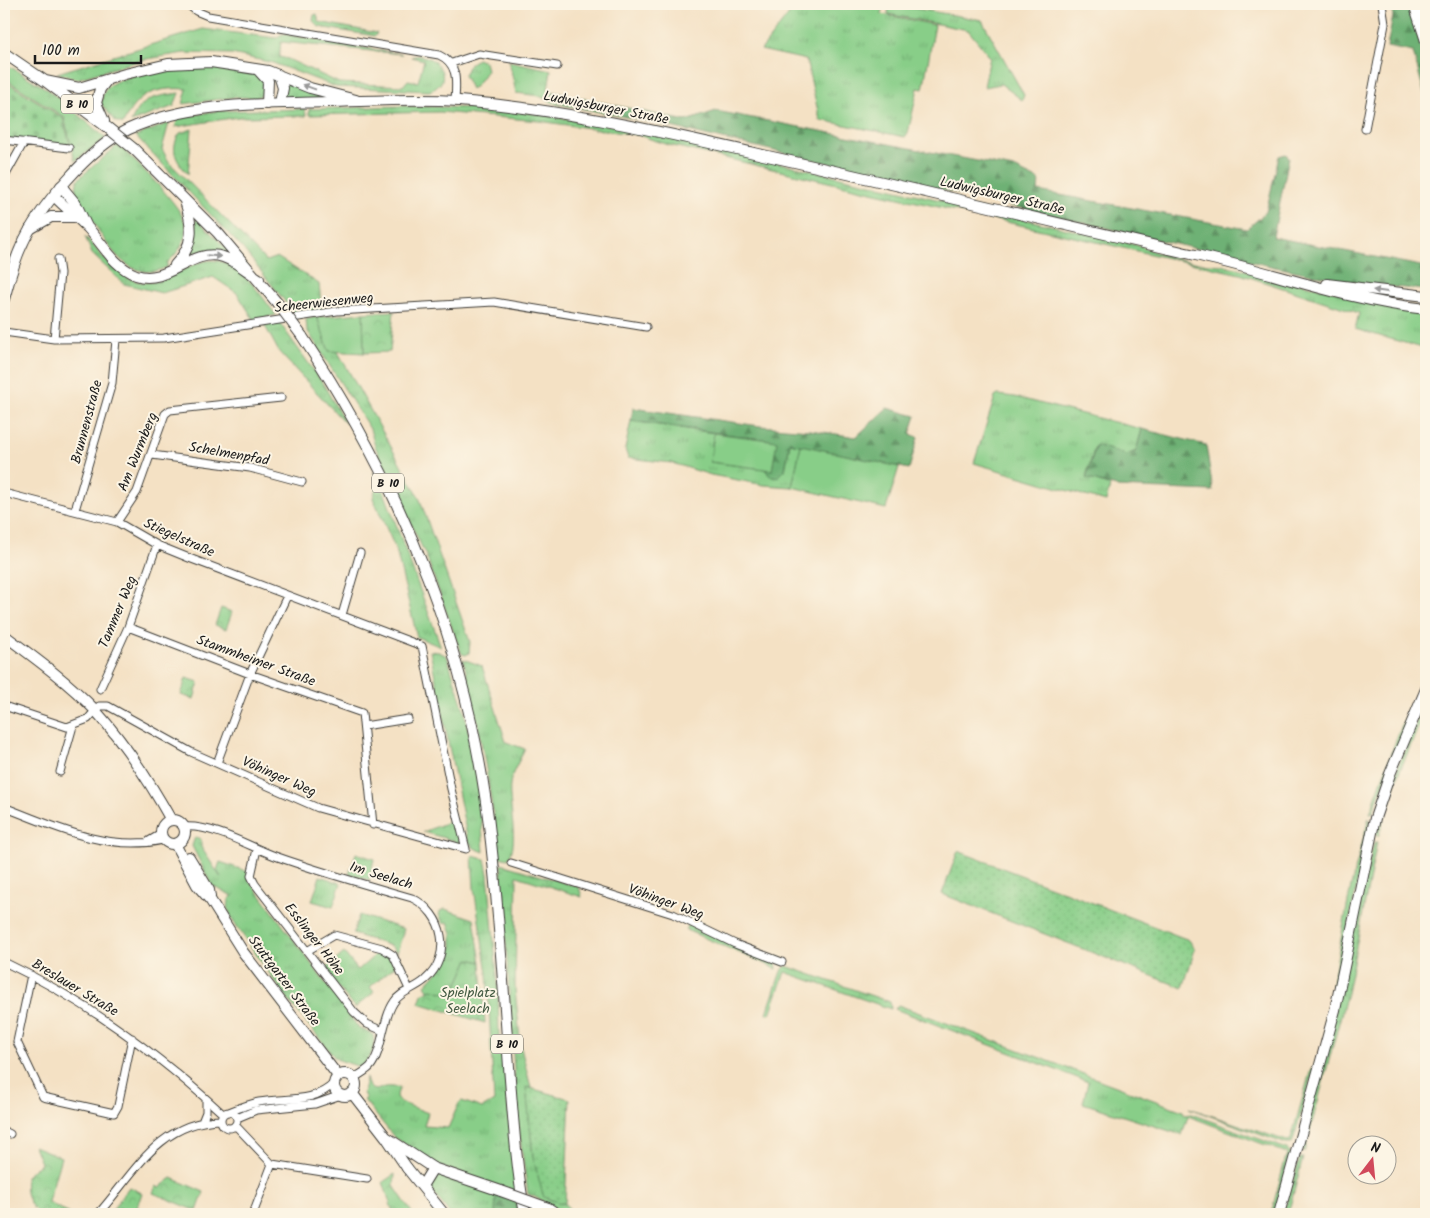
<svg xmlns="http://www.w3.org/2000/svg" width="1430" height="1218" font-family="Kalam,sans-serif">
  <defs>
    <pattern id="grass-tufts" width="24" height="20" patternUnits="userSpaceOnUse" patternTransform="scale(1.25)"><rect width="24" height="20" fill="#88ce88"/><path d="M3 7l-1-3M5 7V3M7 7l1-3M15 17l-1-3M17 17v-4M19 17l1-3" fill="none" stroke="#75b075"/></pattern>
    <pattern id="forest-firs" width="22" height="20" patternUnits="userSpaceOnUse" patternTransform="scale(1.25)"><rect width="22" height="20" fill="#6eb174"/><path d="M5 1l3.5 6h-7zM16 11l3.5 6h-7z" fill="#5a8f5e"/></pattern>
    <pattern id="cemetery-stones" width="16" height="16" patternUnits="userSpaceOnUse" patternTransform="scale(1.25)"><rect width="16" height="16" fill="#88ce88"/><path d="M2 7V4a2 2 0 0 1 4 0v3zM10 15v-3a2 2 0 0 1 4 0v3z" fill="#75b075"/></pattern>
    <pattern id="park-crowns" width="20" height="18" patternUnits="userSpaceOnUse" patternTransform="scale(1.25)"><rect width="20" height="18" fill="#88ce88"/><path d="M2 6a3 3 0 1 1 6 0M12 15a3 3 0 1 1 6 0" fill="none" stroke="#75b075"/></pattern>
    <pattern id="garden-dots" width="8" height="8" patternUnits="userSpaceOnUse" patternTransform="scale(1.25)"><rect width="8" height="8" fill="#88ce88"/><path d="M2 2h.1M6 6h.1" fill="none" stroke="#75b075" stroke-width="1.8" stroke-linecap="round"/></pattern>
  </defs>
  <rect width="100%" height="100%" fill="#fcf5e5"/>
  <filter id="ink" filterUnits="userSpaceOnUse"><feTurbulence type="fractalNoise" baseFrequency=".02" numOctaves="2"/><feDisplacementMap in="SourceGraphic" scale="10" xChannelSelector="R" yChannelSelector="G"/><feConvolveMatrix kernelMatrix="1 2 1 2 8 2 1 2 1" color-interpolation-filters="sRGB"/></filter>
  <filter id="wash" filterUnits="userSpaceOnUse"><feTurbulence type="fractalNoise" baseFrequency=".0096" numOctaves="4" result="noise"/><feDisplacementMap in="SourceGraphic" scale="20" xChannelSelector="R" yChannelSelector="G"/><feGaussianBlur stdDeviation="1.12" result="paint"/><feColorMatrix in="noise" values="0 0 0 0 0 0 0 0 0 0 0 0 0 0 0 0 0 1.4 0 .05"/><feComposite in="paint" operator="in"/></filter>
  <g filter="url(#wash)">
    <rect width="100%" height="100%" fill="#f4e1c4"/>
    <path fill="url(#grass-tufts)" stroke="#527552" d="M797,4H883L882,14L935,25L923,89L918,88L908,133L905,137L820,120L806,60L761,50Z
      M889,4L982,20L1024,95L1022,100L1001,84L984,87L990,57L968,30L888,14Z
      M317,14L319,22L377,33L375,36L319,27L313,21L314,15Z
      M203,29L276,38L282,34L402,54L281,42L279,57L288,59L339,83L403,86L408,80L418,82L424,60L411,57C433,49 459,81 429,91L336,87L273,63L232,54L184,53L141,60L77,79L57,73Z
      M477,59L485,62L487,70L476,86L471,89L464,75L469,65Z
      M509,61L551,70L548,89L561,106L539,96L516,93Z
      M4,63L47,89L106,138L75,161L64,117L4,78Z
      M181,67C208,67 236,66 261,76L264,80L263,94L256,98L236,97L183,104L187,89C154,87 136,94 123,124L115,121L101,104C102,99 103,93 106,89C116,75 164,70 181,67Z
      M282,81L356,100L280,103Z
      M179,93L174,106L131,122C143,97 153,97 179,93Z
      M402,106L477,108L523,112L622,127L1141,246C1167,258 1194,264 1223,265L1426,313V349L1355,329L1359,313L1240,274L858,189L669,145L638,135L539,121L440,112L309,115V109Z
      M305,109L306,116L238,117L175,127L178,118L216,111Z
      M169,123L162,149L169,162L266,261L277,257L319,284L322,311L295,314L244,250L136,136Z
      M192,129L188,174C176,161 169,149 180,133Z
      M118,145C133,159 184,207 186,226C187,241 178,253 167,263V267C129,285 107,245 91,218C86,211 78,202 76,194C75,190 77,183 78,179Z
      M196,218L230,252V255L211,250L190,253L195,240Z
      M85,236C104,257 125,290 158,281C169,278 179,272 189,267C200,262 210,258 222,262C245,269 262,297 276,315L254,320L237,293L213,277L162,293L124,284L92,254Z
      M317,317L329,351L338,352L419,497L470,642L469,653L466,655L462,654L460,650L427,558L375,446L370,429L307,330L306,319Z
      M279,322L322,382L346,424L279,352L264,324Z
      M998,395L1015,397L1142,429L1136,451L1127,455L1095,446L1086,477L1110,486L1106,502L974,463L995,397Z
      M631,421L714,433L710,462L765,469L770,476L785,470L790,443L801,445L792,487L764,485L711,475L672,463L628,458L625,449Z
      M373,472L379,478L441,647L417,637L396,550L373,498L377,484Z
      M430,651L439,652L447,656L464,710L478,775L484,852L474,848L468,841Z
      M463,659L482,666L506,742L525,749C520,760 511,773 510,785C508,805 520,844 508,859L499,857C491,792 479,722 463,659Z
      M1426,670V679L1372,813H1370L1397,737Z
      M1426,699V709L1399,773L1378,837L1376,833L1392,781Z
      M1369,817L1370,821L1337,983L1334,986L1332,985L1351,886Z
      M195,837L201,839V847L221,878L217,870L220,862L249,872L250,881L358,1027L373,1035C376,1047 371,1060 360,1067L336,1059L283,993L233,921L228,909L229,899L233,896L212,886L192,846Z
      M1374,842H1377L1347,993L1304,1153L1301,1149Z
      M356,853L374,859L369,880L349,874Z
      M472,856L485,859L488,874L498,987L499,1038L503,1053L517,1192L438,1166L394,1137L364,1100L366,1099L363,1093L366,1078L369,1087C377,1093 378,1088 386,1087C390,1086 396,1088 400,1087L396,1097L400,1102L428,1113L424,1126L448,1128L459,1103L462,1101L482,1108L494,1101L487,973L474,888Z
      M501,864L579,887L582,897L517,876L515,989L521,1048L531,1088H527L533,1157L545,1198L565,1204L575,1214C560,1214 544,1200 528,1194L517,1117Z
      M320,876L341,883L333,907L312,901Z
      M445,909L474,919L481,962L469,959L453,995L431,989L428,990L425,985L441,968L446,950H452V933L448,922L443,923L439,915L440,911Z
      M359,915L404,929L397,953L391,946L353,934Z
      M689,924L776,962L777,969L686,930Z
      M381,950L389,955L395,966L370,987L374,992L355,1008L324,970L344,953L358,970Z
      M786,966L890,1002L891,1009L785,972L770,1014L767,1013L781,971Z
      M898,1005L1183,1111L1185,1115L1191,1114L1287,1149L1290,1155L1275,1214H1271L1287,1153L1188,1116L1182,1135L1083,1103L1088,1082L895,1009Z
      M1311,1069L1314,1070L1292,1144H1286L1189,1108L1290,1142Z
      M1300,1158H1303L1288,1214H1283Z
      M434,1173L519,1202L521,1214H450L427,1184Z"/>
    <path fill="url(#forest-firs)" stroke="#456648" d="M1389,4H1408L1426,57V100L1413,52L1387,47L1393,16Z
      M551,91L686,121L716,111L1014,168L1039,180L1038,191L1247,229L1266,212L1279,156L1286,154L1289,157L1273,237L1426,267V290L1362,284L1275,267L641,120L563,105Z
      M633,408L760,426L810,430L856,437L887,408L916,416L910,434L918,437L909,469L790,443L785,470L778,477L770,476L765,469L772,470L776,441L631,421Z
      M1142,429L1206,445L1213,491L1116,487L1086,478L1096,445L1127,455L1136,451Z
      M496,1195L515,1201L517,1214H495Z"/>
    <path fill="url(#cemetery-stones)" stroke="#527552" d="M4,80L63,118L71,148L4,139Z"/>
    <path fill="url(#park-crowns)" stroke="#527552" d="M394,311L390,352L364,353L363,313Z
      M221,608L232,612L226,629L215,625Z
      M186,678L199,682L194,699L181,695Z
      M456,819L460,844L454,845L455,841L423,832Z
      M469,959L481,962L485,1023L419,1003L422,994L431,989L453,995Z
      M34,1146L61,1157L48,1202L70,1214H39C27,1203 24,1193 26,1176L41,1163Z
      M395,1174L394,1186L413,1214L393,1212L383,1182Z
      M172,1178L204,1192L197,1211L153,1193L156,1186L160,1187Z
      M129,1187L142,1193L137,1207L154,1214L110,1213Z"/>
    <path fill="url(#garden-dots)" stroke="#527552" d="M958,851L1189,940L1195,949L1183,988L942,894Z
      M526,1087L570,1099L565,1204L545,1198L543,1195L533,1157Z"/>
    <path fill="#88ce88" stroke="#527552" d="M363,313L364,353L329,351L317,317Z
      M714,433L777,441L772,470L710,462Z
      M801,445L899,467L886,509L792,487Z"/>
  </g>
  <g filter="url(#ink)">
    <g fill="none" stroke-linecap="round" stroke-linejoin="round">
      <g stroke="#3c3a35" stroke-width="9">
        <path id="street" d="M187,4L196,11L208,16L439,55C459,64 456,82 455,101
          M452,63L479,54L557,66
          M1365,129L1385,24L1382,4
          M4,140L69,148
          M4,178L24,142
          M4,332L54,339L164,338L337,311L494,302L646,327
          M54,339L60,273L58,259
          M152,455L250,468L302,482
          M4,493L117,522L157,545L189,558L422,646L451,789L466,849L318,808L191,752L108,706H99L88,719L67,727L4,706
          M75,510L112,383L116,340
          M117,522L137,492L165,414L170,410L281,398
          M342,615L360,553
          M128,627L250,674L362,713L373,825
          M100,689L128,627L157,545
          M364,726L408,719
          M217,763L250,674L287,596
          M60,772L73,726
          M4,807C55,827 107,852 163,840
          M184,827C214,825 248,846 275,856C320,872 366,885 412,898C444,913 453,956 425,980C415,989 401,991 394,1002C382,1019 383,1052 370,1067C366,1071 359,1075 354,1078
          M149,841L161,834
          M257,849L251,876L255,884L354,1012L367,1024L383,1031
          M511,863L673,914L735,944L782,962
          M307,951L334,935L382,948L393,955L409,989
          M4,962C85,1000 157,1053 223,1114
          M31,975L17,1042L43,1097L114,1113L118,1106L132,1038
          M221 1120a8 8 0 1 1 16 0a8 8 0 1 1-16 0Z
          M229,1112C239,1108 249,1104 259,1102C285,1097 314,1104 334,1083
          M237,1118L256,1110L315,1104L341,1095
          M202,1122L206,1112V1099
          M235,1125L272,1164L367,1179
          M4,1131L10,1134
          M98,1214C134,1174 158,1122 220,1120
          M253,1214L272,1164"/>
      </g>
      <g stroke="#3c3a35" stroke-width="12">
        <path id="secondary" d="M1414,4L1426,41
          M1327,284L1426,296
          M4,299C9,282 13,264 21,247C38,208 90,147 129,129C190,102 262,104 327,102C371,101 415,98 459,101C562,109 662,132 763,155C909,187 1055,223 1200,256C1276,273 1349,301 1426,309
          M4,635C35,658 68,682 95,710C123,741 151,784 171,820
          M161 832a12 12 0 1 1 24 0a12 12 0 1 1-24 0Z
          M175,844L197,885L211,901L243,952L338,1076
          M189,857L209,890L210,897
          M334 1085a11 11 0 1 1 22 0a11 11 0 1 1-22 0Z
          M352,1093L386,1137L407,1168
          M386,1137L433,1168L501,1191
          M548,1208L557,1214
          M1279,1214L1335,1010L1375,818L1390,774L1426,689"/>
      </g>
      <g stroke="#3c3a35" stroke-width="12">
        <path id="primary" d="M4,53L45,81L108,128
          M258,70L268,81L267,104
          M279,75L283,88L280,103
          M45,81L79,88L125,74L168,64L211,62L268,71L310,88L356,100
          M104,121L96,103L100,89L107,80
          M134,149L218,233L279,305
          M61,186L76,204L87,227
          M54,196C65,207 77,217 87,227C103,244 113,266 136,275C168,286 191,247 223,257C236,261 247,271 259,279
          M30,229L51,217H74
          M175,265C195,245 193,226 185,201
          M302,336C405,492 471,655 491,842C499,916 504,992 509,1067C513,1116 516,1166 525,1214
          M407,1168L444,1214
          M422,1186L433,1168"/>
      </g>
      <use href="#street" stroke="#fff" stroke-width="7"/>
      <use href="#secondary" stroke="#fff" stroke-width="10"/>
      <use href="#primary" stroke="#fff" stroke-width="10"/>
      <g stroke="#3c3a35" stroke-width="12" stroke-linecap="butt">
        <path id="secondary-bridge" d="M501,1191L548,1208"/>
      </g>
      <g stroke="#3c3a35" stroke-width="12" stroke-linecap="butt">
        <path id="primary-bridge" d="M108,128L134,149
          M279,305L302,336"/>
      </g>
      <use href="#secondary-bridge" stroke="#fff" stroke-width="10"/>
      <use href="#primary-bridge" stroke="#fff" stroke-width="10"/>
    </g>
    <defs><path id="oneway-solid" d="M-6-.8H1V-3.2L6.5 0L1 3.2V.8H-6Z" transform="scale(1.25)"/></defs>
    <g fill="#999">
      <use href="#oneway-solid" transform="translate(309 87) rotate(-160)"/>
      <use href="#oneway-solid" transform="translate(214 256) rotate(5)"/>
      <use href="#oneway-solid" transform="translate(1380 291) rotate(-173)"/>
    </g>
  </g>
  <g text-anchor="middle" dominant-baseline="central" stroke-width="4" stroke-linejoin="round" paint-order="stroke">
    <g fill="#fcf5e5" stroke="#5f5d58" stroke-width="1">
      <rect x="61" y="94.5" width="32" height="19" rx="4"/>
      <rect x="372" y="473.5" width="32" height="19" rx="4"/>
      <rect x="491" y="1034.5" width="32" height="19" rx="4"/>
    </g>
    <g font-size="12" font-weight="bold" fill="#1c1c1c">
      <text x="77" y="104">B 10</text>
      <text x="388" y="483">B 10</text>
      <text x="507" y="1044">B 10</text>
    </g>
    <g font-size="14" fill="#1c1c1c" stroke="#fcf5e5">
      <text transform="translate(606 108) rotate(11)">Ludwigsburger Straße</text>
      <text transform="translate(1002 196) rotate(13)">Ludwigsburger Straße</text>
      <text transform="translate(324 303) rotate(-6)">Scheerwiesenweg</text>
      <text transform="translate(87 422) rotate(-75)">Brunnenstraße</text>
      <text transform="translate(138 452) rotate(-68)">Am Wurmberg</text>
      <text transform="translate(229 454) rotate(10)">Schelmenpfad</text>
      <text transform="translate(179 538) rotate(24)">Stiegelstraße</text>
      <text transform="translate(118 612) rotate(-67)">Tammer Weg</text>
      <text transform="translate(256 661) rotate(20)">Stammheimer Straße</text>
      <text transform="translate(279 777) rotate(24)">Vöhinger Weg</text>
      <text transform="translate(381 876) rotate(17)">Im Seelach</text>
      <text transform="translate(666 902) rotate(20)">Vöhinger Weg</text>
      <text transform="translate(314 939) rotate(52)">Esslinger Höhe</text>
      <text transform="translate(284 981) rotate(53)">Stuttgarter Straße</text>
      <text transform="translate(75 988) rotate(31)">Breslauer Straße</text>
    </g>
    <g font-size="14" fill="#425a42" stroke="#fcf5e5">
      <text x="468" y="993">Spielplatz<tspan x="468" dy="16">Seelach</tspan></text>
    </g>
  </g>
  <rect width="1430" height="1218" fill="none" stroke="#fcf5e5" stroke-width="20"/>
  <g transform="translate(1372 1160) rotate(16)"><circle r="24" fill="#fcf5e5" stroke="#a29e95"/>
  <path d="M0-4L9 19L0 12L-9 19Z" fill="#d1495b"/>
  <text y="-8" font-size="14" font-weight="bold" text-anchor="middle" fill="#1c1c1c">N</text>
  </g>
  <path d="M35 55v8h106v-8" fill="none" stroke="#1c1c1c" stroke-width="2.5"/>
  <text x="42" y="55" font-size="15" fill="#1c1c1c" stroke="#fcf5e5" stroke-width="4" paint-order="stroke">100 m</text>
</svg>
